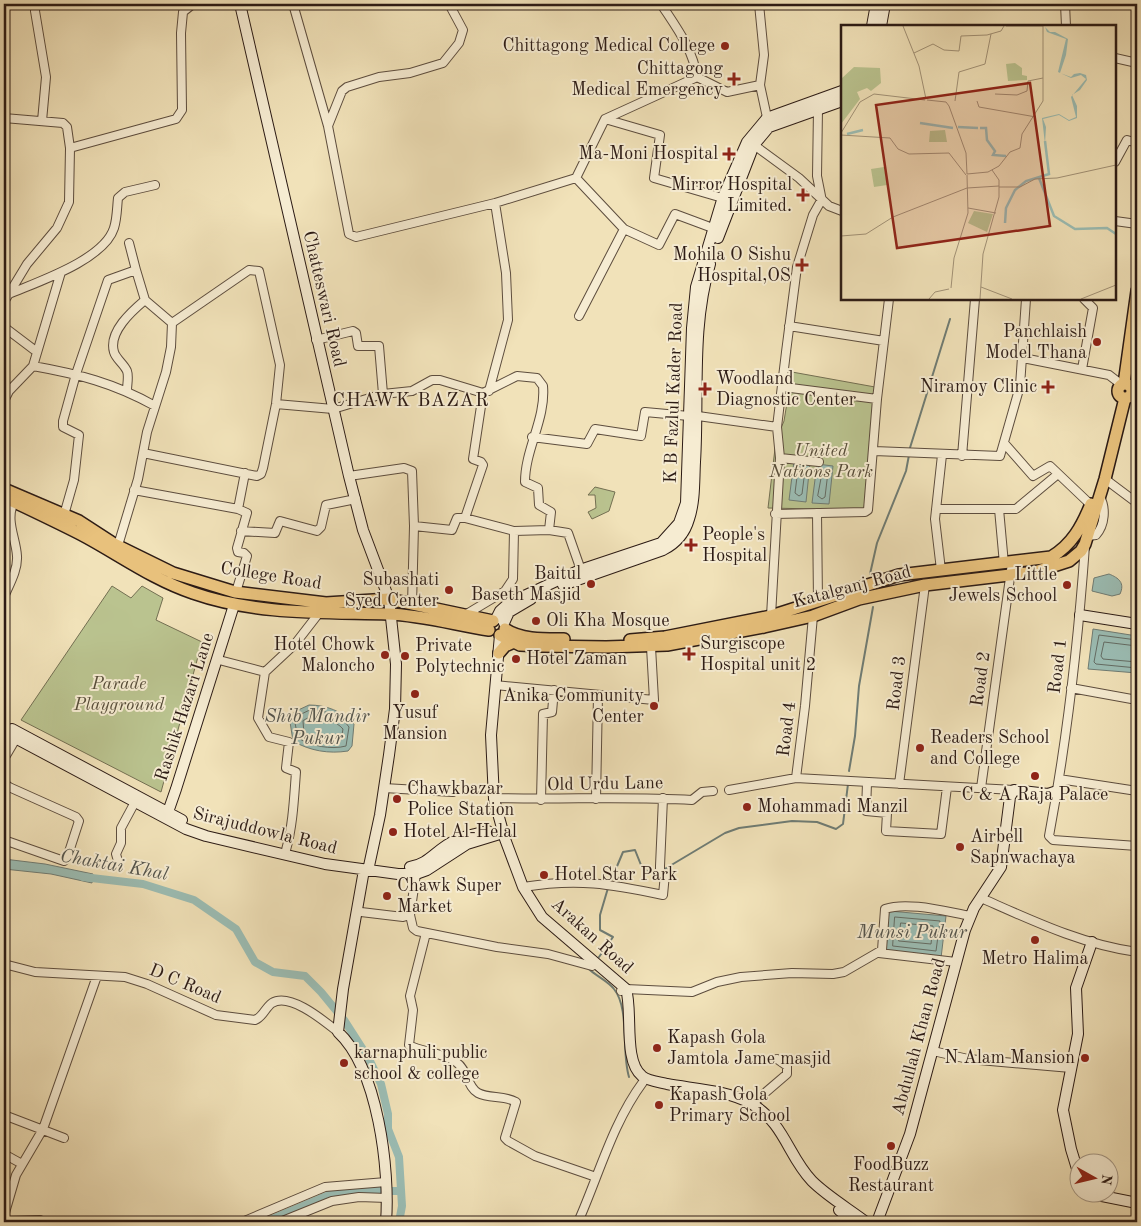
<svg xmlns="http://www.w3.org/2000/svg" width="1141" height="1226" font-family="'Old Standard TT',serif">
  <rect width="100%" height="100%" fill="#f1e2b9"/>
  <filter id="stains"><feTurbulence type="fractalNoise" baseFrequency=".004" numOctaves="4"/><feColorMatrix values="0 0 0 0 .2 0 0 0 0 .09 0 0 0 0 .02 0 0 0 .5 -.17"/></filter>
  <radialGradient id="worn" r=".72"><stop offset=".6" stop-color="#630" stop-opacity="0"/><stop offset="1" stop-color="#630" stop-opacity=".3"/></radialGradient>
  <path fill="#bac38f" stroke="#736f52" d="M792,372L875,387L864,510L768,508L776,440L784,421Z
    M595,487L615,492L609,511L592,519L588,512L596,508L595,495H588Z
    M112,586L131,598L142,586L163,598L156,620L202,642L161,792L21,720Z"/>
  <path fill="#9bbdb4" stroke="#6f7c74" d="M794,461L810,463L806,502L789,500Z
    M817,464L833,466L829,504L812,503Z
    M1109,574C1119,578 1125,583 1120,594L1112,596L1092,591L1094,578Z
    M1093,629L1137,636V673L1088,669Z
    M309,705C326,705 342,711 354,724L352,746L348,751C329,754 310,751 293,741L290,722L294,712Z
    M4,859L45,864L93,874L92,883L51,874L4,869Z
    M889,911L946,916L941,958L886,950Z"/>
  <g fill="none" stroke-linecap="round" stroke-linejoin="round">
    <path stroke="#646c64" stroke-width="1" d="M800,467L805,470L802,494L799,496L795,493L798,469Z
      M823,470L828,472L825,497L822,499L818,496Z
      M1137,640L1099,635L1094,662L1096,664L1137,668
      M1137,646L1104,642L1101,656L1103,659L1137,662
      M310,710C324,710 341,715 349,727L346,746C331,750 311,746 298,738L295,723L298,716Z
      M312,716C322,716 336,721 343,729L341,740C331,744 313,740 304,734L303,721Z
      M895,917L940,921L936,951L893,946Z
      M901,923L933,926L931,944L899,941Z"/>
    <path stroke="#6f7c74" stroke-width="2" d="M909,451L950,319
      M870,574L877,543L906,471L909,455
      M849,771L855,736L859,686L873,607
      M663,870L725,833L739,828L792,821L817,822L836,829L843,824L848,784
      M610,883L623,852L635,850L641,865L649,873L659,871
      M599,957L613,937L600,930V915L608,888
      M589,969C596,976 608,981 614,989C630,1009 621,1051 629,1077"/>
    <path stroke="#9bbdb4" stroke-width="8" d="M83,877L143,884L194,900L236,929L255,962L273,972L305,976L321,992L344,1020L369,1059L381,1084L388,1114V1129L399,1157L402,1206L399,1222
      M265,1222L329,1195L368,1191H401"/>
    <g stroke="#5d4d3e" stroke-width="10">
      <path id="street" d="M36,4L35,11L46,77L42,121
        M293,4L328,126
        M449,4L463,30L459,43L443,63L410,73L379,77L347,87L342,91L328,126L349,234L356,237L495,203L576,178
        M661,4C676,27 693,49 697,77
        M759,4L764,55L760,85
        M1065,4L1066,26
        M1115,58L1137,63
        M697,77L605,119L576,178L624,229L659,245L675,214L718,230
        M697,77L727,92L760,85L768,122
        M818,109L817,176L821,196
        M4,118L63,123L67,127L70,148
        M605,119L660,135L654,178L726,199
        M754,145L799,178L829,206L842,211
        M1115,162L1127,140L1137,143
        M1115,221L1137,224
        M136,270L145,300
        M9,294C37,282 104,260 114,228C117,219 117,207 118,198L125,192L155,185
        M4,302L27,264L57,228L69,202L70,148L176,119L182,110L181,33L183,12L193,4
        M579,316L624,229
        M789,326L884,341
        M4,327L37,352
        M316,340L353,331L356,333L358,346H379L383,394
        M1023,358L1109,375L1122,385
        M33,366C78,374 114,383 155,406
        M1082,369L1093,308L1084,299
        M783,387L877,399
        M489,391L508,320L506,273L495,203
        M4,401L9,391L33,366L61,272
        M276,404L333,409L383,394L412,391L432,380H440L483,393L517,376L537,378L543,386C546,419 525,449 525,482L538,488L539,505L551,512L549,530
        M698,416L777,427
        M532,437L587,444L595,429L641,436L645,412L689,416
        M1004,443L1033,476L1050,466L1091,505
        M874,451L1000,456L1020,386L1026,299
        M143,453L257,476L261,474L263,468L276,404L280,365L259,271L249,270L172,323
        M962,456L975,299
        M780,458L819,462
        M349,476L404,468L412,471L414,526L412,605
        M1105,479L1137,503
        M134,490L238,509
        M936,509H1016L1058,474
        M999,509L1004,564
        M817,513L818,601
        M775,514L865,512L868,510L877,399L889,299
        M64,515L74,480L79,435L63,427V421L76,374L108,280L136,270L129,243
        M465,518L483,465L481,462L473,459L483,393
        M414,526L452,530L457,518H465L514,531L549,530L568,533L582,573
        M241,531L275,533L280,521L317,531L321,527L326,505L356,499
        M1088,536L1096,535C1105,525 1106,508 1100,497
        M116,545L119,542L138,479L147,432L166,372L171,347L172,323L145,300C132,311 108,332 114,352C116,359 124,364 127,371C129,376 127,385 127,390
        M1085,546C1078,643 1067,740 1049,836L1053,840L1137,846
        M941,570L935,519L942,455
        M236,592L247,556L244,553L238,552L237,548L247,513L238,509L245,473
        M4,597C9,585 18,570 17,556C16,538 5,520 14,502
        M465,615L505,591L513,579L514,531
        M771,616L780,458L777,427L786,352L797,267L813,215L822,199
        M219,660L265,672
        M495,685L654,700L651,647
        M1071,688L1137,700
        M4,759L14,742
        M796,778L1014,790
        M1059,779L1137,791
        M4,783L9,787L76,817L79,821L67,858L64,861L4,840
        M867,783L866,811L887,813L886,831L941,834L947,787
        M899,784L925,585
        M384,788L453,792
        M981,788L1012,563
        M729,790L796,778L805,706L813,616
        M494,798C560,800 626,796 692,800L702,792L713,791
        M596,799L598,695
        M541,800L543,714L552,712L554,690
        M286,850C293,825 294,798 296,772L286,768L289,742L269,737L258,718L265,672L295,644L319,613
        M118,861L116,854L121,843V828L135,802
        M414,869L416,874L410,915L413,928L417,931L497,947L548,954L592,966
        M523,887C578,878 610,884 663,895L665,874H660V866L663,798
        M981,898C1031,920 1083,945 1137,952
        M4,912L5,906
        M361,912L403,917L410,915
        M426,933L410,996L413,1010L409,1045C421,1052 441,1052 456,1062C468,1070 467,1087 478,1093C489,1099 504,1095 516,1102L505,1138L508,1141L535,1156L596,1177
        M879,953L956,962
        M4,964L35,972L125,977L147,984L216,1015L255,1020C263,1017 265,1008 272,1003C290,992 324,1021 338,1032
        M621,991L626,989L692,992L717,982L741,977L792,973L833,974L844,972L882,950L885,909C908,901 947,912 971,916
        M933,1051L968,1059L1071,1068
        M752,1104L787,1074V1066L777,1059
        M4,1115L64,1138
        M4,1154L22,1164
        M4,1216L16,1175L43,1129L97,976
        M4,1221L40,1220
        M242,1222L325,1187L386,1182
        M280,1222L332,1201L359,1197L387,1198
        M578,1222C599,1175 612,1124 643,1082"/>
    </g>
    <g stroke="#2c1b15" stroke-width="12">
      <path id="secondary" d="M240,4L349,476L363,530L389,599L396,664L395,709L389,755L380,815L369,866
        M872,26L876,4
        M881,26L885,4
        M718,238L754,145L769,127L842,101
        M563,585L663,550C675,544 685,533 689,519C695,501 694,481 695,462C699,397 691,327 710,264
        M1080,615L1137,624
        M496,619L500,611L509,603L580,570L661,543L679,523L686,503L692,328L696,287L723,197L747,142L767,118L842,91
        M504,623L509,612L531,599
        M500,635L491,735L494,799L505,839L523,887L542,917L626,989C633,1011 623,1061 642,1076C648,1081 659,1082 667,1084C694,1089 727,1090 752,1104C785,1124 788,1156 812,1181C827,1196 849,1209 866,1222
        M12,729L182,820
        M4,732L186,829L206,836L325,864L398,874H416L427,870L467,844L503,833
        M165,815L168,812L176,789L234,605
        M410,867C427,864 433,854 447,845C459,837 475,834 488,831
        M364,870L343,989L338,1032C378,1069 390,1170 386,1222
        M1078,1172L1071,1149L1063,1110L1078,1034L1076,988L1092,942
        M1092,1194L1137,1203
        M839,1210L854,1222
        M877,1222L910,1134L965,930L974,908L1001,867L1010,797L1014,790L1048,794L1057,791"/>
    </g>
    <g stroke="#2c1b15" stroke-width="14">
      <path id="primary" d="M1118 391a7 7 0 1 1 14 0a7 7 0 1 1-14 0Z
        M1124,384L1137,291
        M4,489L79,521L116,545L173,573L235,592L326,603L389,599L493,621
        M4,497C31,510 59,523 86,537C121,556 154,580 193,593C256,615 322,612 388,614C422,615 456,625 489,630
        M505,629C521,640 546,639 564,639
        M500,635L520,645L540,646L606,647L667,645L764,627L813,616L859,599L925,585L1035,572L1069,561L1081,551L1085,544L1105,479L1125,398
        M630,640L665,637L771,616L899,575L1051,557C1072,545 1082,526 1091,504
        M499,653L505,646L514,642"/>
    </g>
    <use href="#street" stroke="#f6ecd2" stroke-width="8"/>
    <use href="#secondary" stroke="#f6ecd2" stroke-width="10"/>
    <use href="#primary" stroke="#e8c17c" stroke-width="11"/>
  </g>
  <g fill="#8f2418" stroke="#f6ecd2" stroke-width="2">
    <circle cx="725" cy="46" r="5"/>
    <path d="M731.5 71.5h5v5h5v5h-5v5h-5v-5h-5v-5h5z"/>
    <path d="M726.5 146.5h5v5h5v5h-5v5h-5v-5h-5v-5h5z"/>
    <path d="M800.5 187.5h5v5h5v5h-5v5h-5v-5h-5v-5h5z"/>
    <path d="M799.5 257.5h5v5h5v5h-5v5h-5v-5h-5v-5h5z"/>
    <circle cx="1097" cy="342" r="5"/>
    <path d="M1045.5 379.5h5v5h5v5h-5v5h-5v-5h-5v-5h5z"/>
    <path d="M702.5 381.5h5v5h5v5h-5v5h-5v-5h-5v-5h5z"/>
    <path d="M688.5 537.5h5v5h5v5h-5v5h-5v-5h-5v-5h5z"/>
    <circle cx="591" cy="584" r="5"/>
    <circle cx="1067" cy="585" r="5"/>
    <circle cx="449" cy="590" r="5"/>
    <circle cx="536" cy="621" r="5"/>
    <path d="M686.5 646.5h5v5h5v5h-5v5h-5v-5h-5v-5h5z"/>
    <circle cx="385" cy="655" r="5"/>
    <circle cx="405" cy="656" r="5"/>
    <circle cx="516" cy="659" r="5"/>
    <circle cx="415" cy="694" r="5"/>
    <circle cx="654" cy="706" r="5"/>
    <circle cx="920" cy="748" r="5"/>
    <circle cx="1035" cy="776" r="5"/>
    <circle cx="397" cy="799" r="5"/>
    <circle cx="747" cy="807" r="5"/>
    <circle cx="393" cy="832" r="5"/>
    <circle cx="960" cy="847" r="5"/>
    <circle cx="544" cy="875" r="5"/>
    <circle cx="387" cy="896" r="5"/>
    <circle cx="1035" cy="940" r="5"/>
    <circle cx="657" cy="1048" r="5"/>
    <circle cx="1085" cy="1058" r="5"/>
    <circle cx="344" cy="1063" r="5"/>
    <circle cx="659" cy="1105" r="5"/>
    <circle cx="891" cy="1146" r="5"/>
  </g>
  <g text-anchor="middle" dominant-baseline="central" stroke-width="4" stroke-linejoin="round" paint-order="stroke">
    <g font-size="18" fill="#2c1b15" stroke="#f6ecd2" text-anchor="start">
      <text x="715" y="46" text-anchor="end">Chittagong Medical College</text>
      <text x="723" y="69" text-anchor="end">Chittagong<tspan x="723" dy="21">Medical Emergency</tspan></text>
      <text x="718" y="154" text-anchor="end">Ma-Moni Hospital</text>
      <text x="792" y="185" text-anchor="end">Mirror Hospital<tspan x="792" dy="21">Limited.</tspan></text>
      <text x="791" y="255" text-anchor="end">Mohila O Sishu<tspan x="791" dy="21">Hospital,OS</tspan></text>
      <text x="1087" y="332" text-anchor="end">Panchlaish<tspan x="1087" dy="21">Model Thana</tspan></text>
      <text x="716" y="379">Woodland<tspan x="716" dy="21">Diagnostic Center</tspan></text>
      <text x="1037" y="387" text-anchor="end">Niramoy Clinic</text>
      <text x="702" y="535">People's<tspan x="702" dy="21">Hospital</tspan></text>
      <text x="581" y="574" text-anchor="end">Baitul<tspan x="581" dy="21">Baseth Masjid</tspan></text>
      <text x="1057" y="575" text-anchor="end">Little<tspan x="1057" dy="21">Jewels School</tspan></text>
      <text x="439" y="580" text-anchor="end">Subashati<tspan x="439" dy="21">Syed Center</tspan></text>
      <text x="546" y="621">Oli Kha Mosque</text>
      <text x="700" y="644">Surgiscope<tspan x="700" dy="21">Hospital unit 2</tspan></text>
      <text x="375" y="645" text-anchor="end">Hotel Chowk<tspan x="375" dy="21">Maloncho</tspan></text>
      <text x="415" y="646">Private<tspan x="415" dy="21">Polytechnic</tspan></text>
      <text x="526" y="659">Hotel Zaman</text>
      <text x="644" y="696" text-anchor="end">Anika Community<tspan x="644" dy="21">Center</tspan></text>
      <text x="415" y="713" text-anchor="middle">Yusuf<tspan x="415" dy="21">Mansion</tspan></text>
      <text x="930" y="738">Readers School<tspan x="930" dy="21">and College</tspan></text>
      <text x="407" y="789">Chawkbazar<tspan x="407" dy="21">Police Station</tspan></text>
      <text x="1035" y="795" text-anchor="middle">C &amp; A Raja Palace</text>
      <text x="757" y="807">Mohammadi Manzil</text>
      <text x="403" y="832">Hotel Al-Helal</text>
      <text x="970" y="837">Airbell<tspan x="970" dy="21">Sapnwachaya</tspan></text>
      <text x="554" y="875">Hotel Star Park</text>
      <text x="397" y="886">Chawk Super<tspan x="397" dy="21">Market</tspan></text>
      <text x="1035" y="959" text-anchor="middle">Metro Halima</text>
      <text x="667" y="1038">Kapash Gola<tspan x="667" dy="21">Jamtola Jame masjid</tspan></text>
      <text x="354" y="1053">karnaphuli public<tspan x="354" dy="21">school &amp; college</tspan></text>
      <text x="1075" y="1058" text-anchor="end">N Alam Mansion</text>
      <text x="669" y="1095">Kapash Gola<tspan x="669" dy="21">Primary School</tspan></text>
      <text x="891" y="1165" text-anchor="middle">FoodBuzz<tspan x="891" dy="21">Restaurant</tspan></text>
    </g>
    <g font-size="18" fill="#2c1b15" stroke="#f6ecd2">
      <text transform="translate(324 299) rotate(77)">Chatteswari Road</text>
      <text transform="translate(674 393) rotate(-88)">K B Fazlul Kader Road</text>
      <text transform="translate(271 576) rotate(9)">College Road</text>
      <text transform="translate(852 587) rotate(-15)">Katalganj Road</text>
      <text transform="translate(1058 666) rotate(-83)">Road 1</text>
      <text transform="translate(981 679) rotate(-82)">Road 2</text>
      <text transform="translate(897 683) rotate(-83)">Road 3</text>
      <text transform="translate(185 707) rotate(-72)">Rashik Hazari Lane</text>
      <text transform="translate(787 729) rotate(-83)">Road 4</text>
      <text transform="translate(605 784) rotate(-1)">Old Urdu Lane</text>
      <text transform="translate(265 831) rotate(14)">Sirajuddowla Road</text>
      <text transform="translate(592 936) rotate(42)">Arakan Road</text>
      <text transform="translate(185 984) rotate(23)">D C Road</text>
      <text transform="translate(919 1037) rotate(-75)">Abdullah Khan Road</text>
    </g>
    <g font-size="18" font-style="italic" fill="#574d3a" stroke="#f6ecd2">
      <text x="821" y="451">United<tspan x="821" dy="21">Nations Park</tspan></text>
      <text x="119" y="684">Parade<tspan x="119" dy="21">Playground</tspan></text>
    </g>
    <g font-size="19" letter-spacing="1" fill="#2c1b15" stroke="#f6ecd2">
      <text x="411" y="401">CHAWK BAZAR</text>
    </g>
    <g font-size="19" font-style="italic" fill="#53544d" stroke="#f6ecd2">
      <text x="317" y="717">Shib Mandir<tspan x="317" dy="22">Pukur</tspan></text>
      <text transform="translate(114 866) rotate(10)">Chaktai Khal</text>
      <text x="912" y="933">Munsi Pukur</text>
    </g>
  </g>
  <g transform="translate(841 25)">
    <rect width="275" height="275" fill="#f1e2b9"/>
    <path d="M174,38L181,43V50L186,51V55L167,56L165,39ZM13,42L39,43L40,58L30,66L26,63L16,67L19,74L0,99V54ZM104,105L106,117H88L89,106ZM43,142L46,160L33,162L30,144ZM133,186L152,189L146,207L127,198Z" fill="#bac38f"/>
    <path d="M204,2L209,7H214L227,14L225,30L219,48L230,52L233,49L239,48L245,50L246,55L239,65L231,70L236,81V93L228,96L218,90L202,94L205,102L204,119L201,93L218,89L228,95L235,92L230,72L245,54L240,50L230,53L217,47L225,14L206,7Z" fill="#9bbdb4"/>
    <path fill="none" stroke="#9bbdb4" stroke-width="2.5" d="M79,98L112,103M117,102L137,103M139,103H145L146,115L154,126L152,130L165,131M6,109L22,105M198,153L213,191L234,204L266,203L275,209M164,198L165,183L174,165L185,156L208,149L204,116"/>
    <path fill="none" stroke="#a29277" stroke-width="1" d="M62,1L78,41L85,74M165,1H202M73,28L92,19L103,25L118,26L120,11L146,10L160,6L163,1M154,69L176,70L186,66L187,56L202,53M86,75L105,77L108,81L125,128L126,149L147,147L158,141L169,127L179,123L181,109L202,76V1M114,76L118,47L144,39L150,9M136,76L138,82L195,92M0,108L19,77L33,69L84,75M0,110L49,113L57,124L68,129L108,128L125,150M158,162H179L194,154L216,153L275,140M126,163L158,161M127,183L155,188M0,211L25,209L52,192L126,163M140,262L171,274M110,263L113,233L127,188L126,150M88,274L94,267L108,264M139,274L142,229L158,172V155L151,145M240,274L275,260"/>
    <path fill="#8f2418" fill-opacity="0.15" stroke="#8f2418" stroke-width="2.5" d="M189,58L209,201L56,223L35,80Z"/>
    <rect width="275" height="275" fill="none" stroke="#2c1b15" stroke-width="2.5"/>
  </g>
  <rect width="1141" height="1226" fill="none" stroke="#f1e2b9" stroke-width="20"/>
  <rect x="5" y="5" width="1131" height="1216" fill="none" stroke="#2c1b15" stroke-width="2.5"/>
  <rect x="10" y="10" width="1121" height="1206" fill="none" stroke="#2c1b15"/>
  <g transform="translate(1094 1178) rotate(98)"><circle r="24" fill="#f6ecd2" stroke="#a59886"/>
  <path d="M0-4L9 19L0 12L-9 19Z" fill="#8f2418"/>
  <text y="-8" font-size="14" font-weight="bold" text-anchor="middle" fill="#2c1b15">N</text>
  </g>
  <rect width="100%" height="100%" filter="url(#stains)"/>
  <rect width="100%" height="100%" fill="url(#worn)"/>
</svg>
